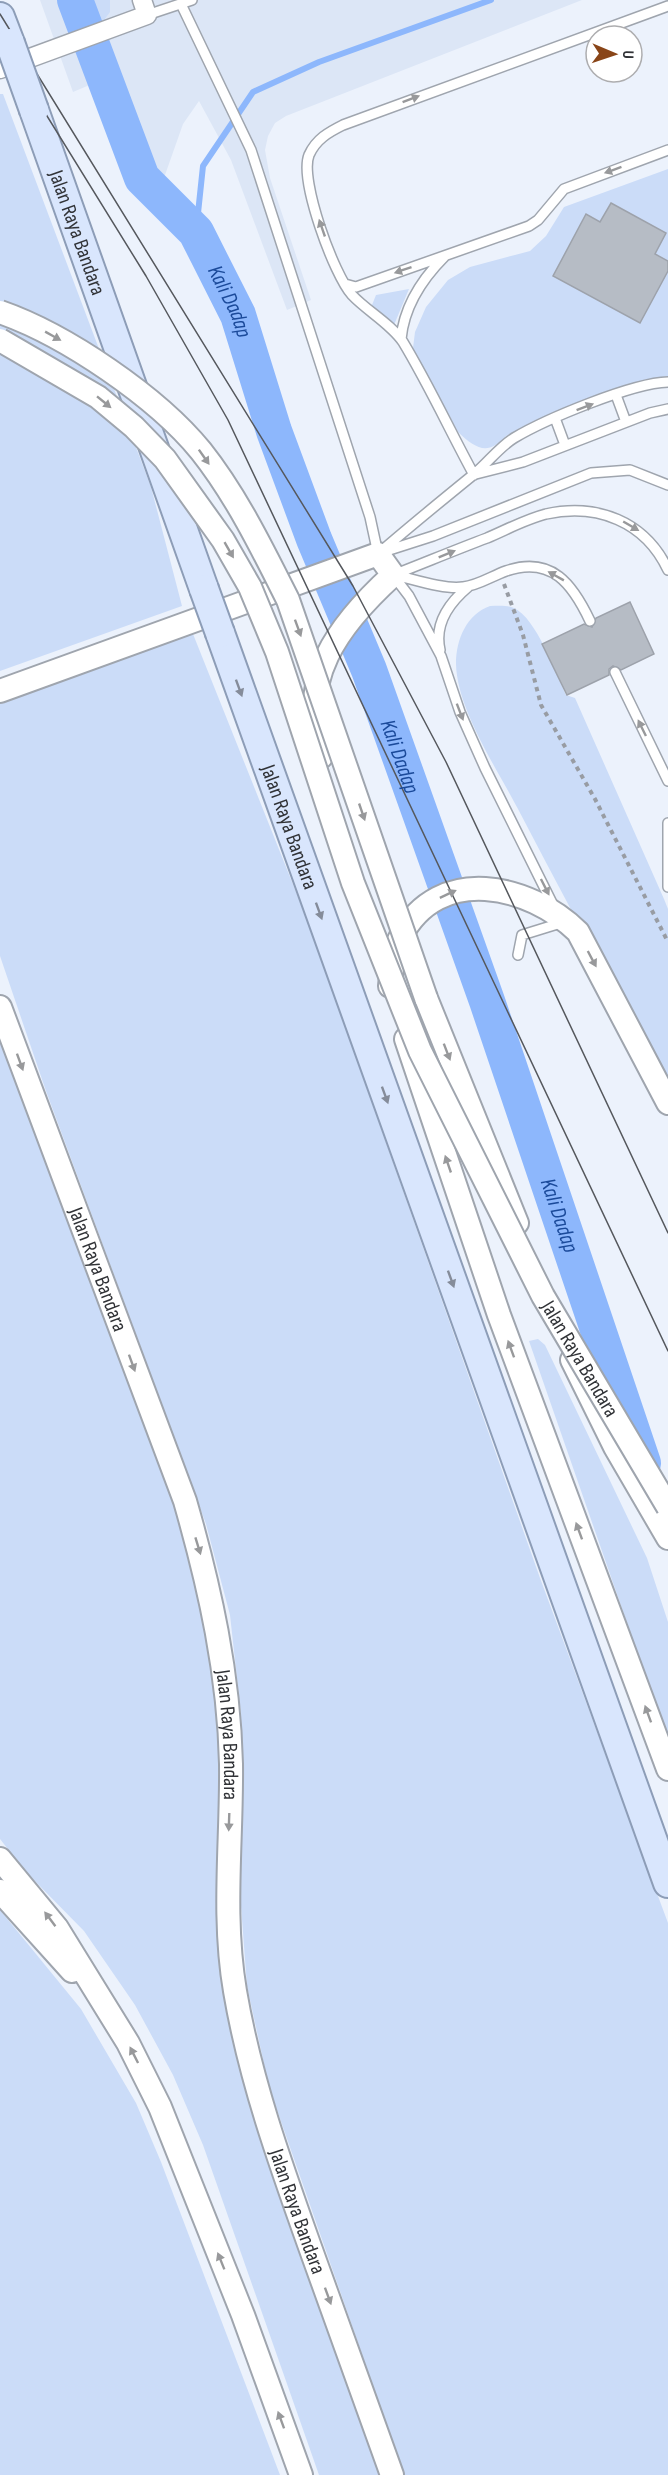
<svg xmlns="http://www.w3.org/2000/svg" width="668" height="2475" font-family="'Sofia Sans Condensed',sans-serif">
  <rect width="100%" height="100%" fill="#ecf2fc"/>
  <path fill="#dce6f6" d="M40,0H582L286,116L275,123L268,136L265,150L270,178L311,300L287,310L231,160L199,101L183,124L165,175L160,178L118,73L73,92Z"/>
  <path fill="#cbdcf8" d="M90,0H110V12L99,27Z
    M0,94H3L151,487L182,606L0,671Z
    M668,169V376L630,385L506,436C488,456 476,449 458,432L413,348L415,332L426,307L448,280L470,267L530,251L546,236L564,207Z
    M409,289L394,325L372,305L376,295Z
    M490,606C498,606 507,605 514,608C536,618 556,673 566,695L575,698L664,899L668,909V1089C617,996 567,903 518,809C497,769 457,709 456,664C456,639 467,614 490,606Z
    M191,629L308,922L540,1578L668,1923V2475H404L269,2087L247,1986L241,1906V1714L230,1615L206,1524L46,1091L0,956V695Z
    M0,1022L182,1526L204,1610L216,1691L223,1770L224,1974L383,2475H319L203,2145L173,2075L135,2005L84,1931L26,1872L0,1839Z
    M538,1339L545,1345L647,1558L668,1622V1741L529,1341Z
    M0,1910L81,2009L136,2103L161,2162L280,2475H0Z"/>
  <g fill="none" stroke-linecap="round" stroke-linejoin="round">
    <path stroke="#8db7fc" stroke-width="6" d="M196,232L203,166L253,92L319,62L491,0"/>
    <path stroke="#8db7fc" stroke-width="36" id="s1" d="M75,0L142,178L196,232L238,315L274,431L314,539L369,670L487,1001L643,1463"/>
  </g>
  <path fill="#b6bcc5" stroke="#9da2ab" stroke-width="1.5" d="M611,203L666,233L655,254L668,261V271L640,323L553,276L586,214L600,222Z
    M630,602L654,654L621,670L613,666L609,669V675L567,695L542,644L584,624L592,627L596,618Z"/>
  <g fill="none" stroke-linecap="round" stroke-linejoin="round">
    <g stroke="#9fa5ae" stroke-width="12">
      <path id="service" d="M181,4L251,150L370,517L378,554
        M147,15L192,0
        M345,284L356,287L529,226L538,220L564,189L668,150
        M401,339C404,306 422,279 445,256
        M616,395L626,422
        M555,418L565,445
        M476,474L523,462L650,413L668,409
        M474,475C450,431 429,385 403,342C391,324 367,311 352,295C334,275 299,180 309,155C316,139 329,132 343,125L668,6
        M383,552L433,536L591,473L630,470L668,485
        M378,554C409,527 441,501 473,475C487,464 499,447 514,438C546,419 632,383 668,382
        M393,575L409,596L441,656L460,712L485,768L555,909
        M393,575C424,563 455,550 487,538C506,530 526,519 546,514C597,503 645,521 668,570
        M395,575C413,579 445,590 463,587C477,586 492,576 506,571C552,555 573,585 590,621
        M440,650C434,624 449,603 468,587
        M615,672L668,781
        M668,823V887
        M518,955L522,935L564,922"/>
    </g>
    <g stroke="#9fa5ae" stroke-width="21">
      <path id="minor" d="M0,69L147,15L142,0"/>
    </g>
    <g stroke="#9fa5ae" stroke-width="26">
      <g id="tertiary">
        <path d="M0,691L378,554L393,575C338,625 297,679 321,757"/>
        <path d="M390,986C392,969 393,951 401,936C439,864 529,884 578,932L668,1103"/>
        <path d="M426,998L517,1223"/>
        <path id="s2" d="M0,1007L185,1501C210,1588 229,1674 231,1764C232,1840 222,1915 235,1991C250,2079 280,2163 310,2247C338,2323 365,2399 392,2475"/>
        <path d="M406,1039L499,1315L668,1769"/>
        <path d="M572,1360L615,1447L668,1538"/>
        <path d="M0,1859L57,1928L128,2043L160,2107L243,2315L301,2475"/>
        <path d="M0,1891L72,1971"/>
      </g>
    </g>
    <g stroke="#8d9db7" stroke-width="32">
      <g id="primary">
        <path d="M0,17L10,43"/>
        <path id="s3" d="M34,110L204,589"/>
        <path id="s4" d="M220,633L668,1883"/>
      </g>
    </g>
    <path stroke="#989ca3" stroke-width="4" stroke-dasharray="4.5 4.5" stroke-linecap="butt" d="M504,584L523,635L541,705L595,799L668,942"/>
    <use href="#service" stroke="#fff" stroke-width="9"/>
    <use href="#minor" stroke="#fff" stroke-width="18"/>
    <use href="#tertiary" stroke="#fff" stroke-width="22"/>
    <use href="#primary" stroke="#d9e6fd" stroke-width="28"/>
    <path stroke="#55585d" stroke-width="1.5" d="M0,14L353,586L446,762L668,1233
      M0,40L146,276L228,420L668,1351"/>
    <g stroke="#9fa5ae" stroke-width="26" stroke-linecap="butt">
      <g id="tertiary-bridge">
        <path d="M0,312C66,335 157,397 201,451C236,495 263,550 288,600L426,998"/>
        <path id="s5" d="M0,340L98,397L134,427L165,459L223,540L250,587L277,652L353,883L420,1051L543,1296L668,1507"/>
      </g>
    </g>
    <g stroke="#8d9db7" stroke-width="32" stroke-linecap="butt">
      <path id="primary-bridge" d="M10,43L34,110
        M204,589L220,633"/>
    </g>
    <use href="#tertiary-bridge" stroke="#fff" stroke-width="22"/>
    <use href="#primary-bridge" stroke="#d9e6fd" stroke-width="28"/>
  </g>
  <defs><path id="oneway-solid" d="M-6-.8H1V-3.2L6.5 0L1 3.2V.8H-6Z" transform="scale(1.5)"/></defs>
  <g fill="#98999b">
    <use href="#oneway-solid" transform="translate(411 99) rotate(-21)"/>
    <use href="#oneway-solid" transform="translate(613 170) rotate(160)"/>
    <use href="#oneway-solid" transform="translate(322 228) rotate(-109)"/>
    <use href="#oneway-solid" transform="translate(403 270) rotate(161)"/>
    <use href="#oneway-solid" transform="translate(53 336) rotate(29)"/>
    <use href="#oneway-solid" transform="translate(104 402) rotate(39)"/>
    <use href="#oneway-solid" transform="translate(585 407) rotate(-21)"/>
    <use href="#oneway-solid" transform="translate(204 457) rotate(55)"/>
    <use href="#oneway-solid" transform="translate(631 526) rotate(30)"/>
    <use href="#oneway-solid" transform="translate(229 550) rotate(60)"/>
    <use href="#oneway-solid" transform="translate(447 554) rotate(-22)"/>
    <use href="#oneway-solid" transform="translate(556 576) rotate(-151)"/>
    <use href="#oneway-solid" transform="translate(298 628) rotate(70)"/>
    <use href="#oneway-solid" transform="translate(460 712) rotate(69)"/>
    <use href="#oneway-solid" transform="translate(642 728) rotate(-116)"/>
    <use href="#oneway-solid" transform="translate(362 812) rotate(71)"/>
    <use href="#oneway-solid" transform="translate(545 887) rotate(63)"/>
    <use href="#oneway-solid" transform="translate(448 894) rotate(-25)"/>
    <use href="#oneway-solid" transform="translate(592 959) rotate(62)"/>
    <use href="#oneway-solid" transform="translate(447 1052) rotate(69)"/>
    <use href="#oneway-solid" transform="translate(20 1062) rotate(70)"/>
    <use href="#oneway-solid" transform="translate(448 1164) rotate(-109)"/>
    <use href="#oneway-solid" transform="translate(511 1349) rotate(-110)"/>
    <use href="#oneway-solid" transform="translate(132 1363) rotate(70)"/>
    <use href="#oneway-solid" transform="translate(579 1531) rotate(-110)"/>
    <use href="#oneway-solid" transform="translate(198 1546) rotate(73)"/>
    <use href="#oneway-solid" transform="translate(648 1714) rotate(-110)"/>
    <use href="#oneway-solid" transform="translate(229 1822) rotate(92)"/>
    <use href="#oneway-solid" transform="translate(50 1919) rotate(-127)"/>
    <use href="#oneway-solid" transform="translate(134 2055) rotate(-117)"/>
    <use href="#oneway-solid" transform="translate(221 2261) rotate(-112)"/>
    <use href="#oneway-solid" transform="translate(328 2296) rotate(70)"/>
    <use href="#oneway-solid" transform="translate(281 2420) rotate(-110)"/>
  </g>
  <g fill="#858c9a">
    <use href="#oneway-solid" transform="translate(239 688) rotate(70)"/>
    <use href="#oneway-solid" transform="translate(319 911) rotate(70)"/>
    <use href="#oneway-solid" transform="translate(385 1095) rotate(70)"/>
    <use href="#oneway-solid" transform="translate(451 1279) rotate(70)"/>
  </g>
  <g text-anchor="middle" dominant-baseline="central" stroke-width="4.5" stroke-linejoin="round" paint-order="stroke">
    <g font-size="21" fill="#313337" stroke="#fff">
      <text stroke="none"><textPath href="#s3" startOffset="130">Jalan Raya Bandara</textPath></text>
      <text stroke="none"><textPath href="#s4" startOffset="206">Jalan Raya Bandara</textPath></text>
      <text stroke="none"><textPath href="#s2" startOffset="280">Jalan Raya Bandara</textPath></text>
      <text stroke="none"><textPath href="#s5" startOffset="1200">Jalan Raya Bandara</textPath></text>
      <text stroke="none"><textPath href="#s2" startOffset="766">Jalan Raya Bandara</textPath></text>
      <text stroke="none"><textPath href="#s2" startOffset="1252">Jalan Raya Bandara</textPath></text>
    </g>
    <g font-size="22" font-style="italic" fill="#1b4a9a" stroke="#fff">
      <text stroke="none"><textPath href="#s1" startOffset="344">Kali Dadap</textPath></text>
      <text stroke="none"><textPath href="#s1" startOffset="830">Kali Dadap</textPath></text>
      <text stroke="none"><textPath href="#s1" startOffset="1316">Kali Dadap</textPath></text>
    </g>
  </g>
  <g transform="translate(614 54) rotate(92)"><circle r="28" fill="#ffffff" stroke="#adadaf" stroke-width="1.5"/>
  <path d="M0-4.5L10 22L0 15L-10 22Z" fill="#894518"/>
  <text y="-9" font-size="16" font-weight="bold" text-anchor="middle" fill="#313337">U</text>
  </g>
</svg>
